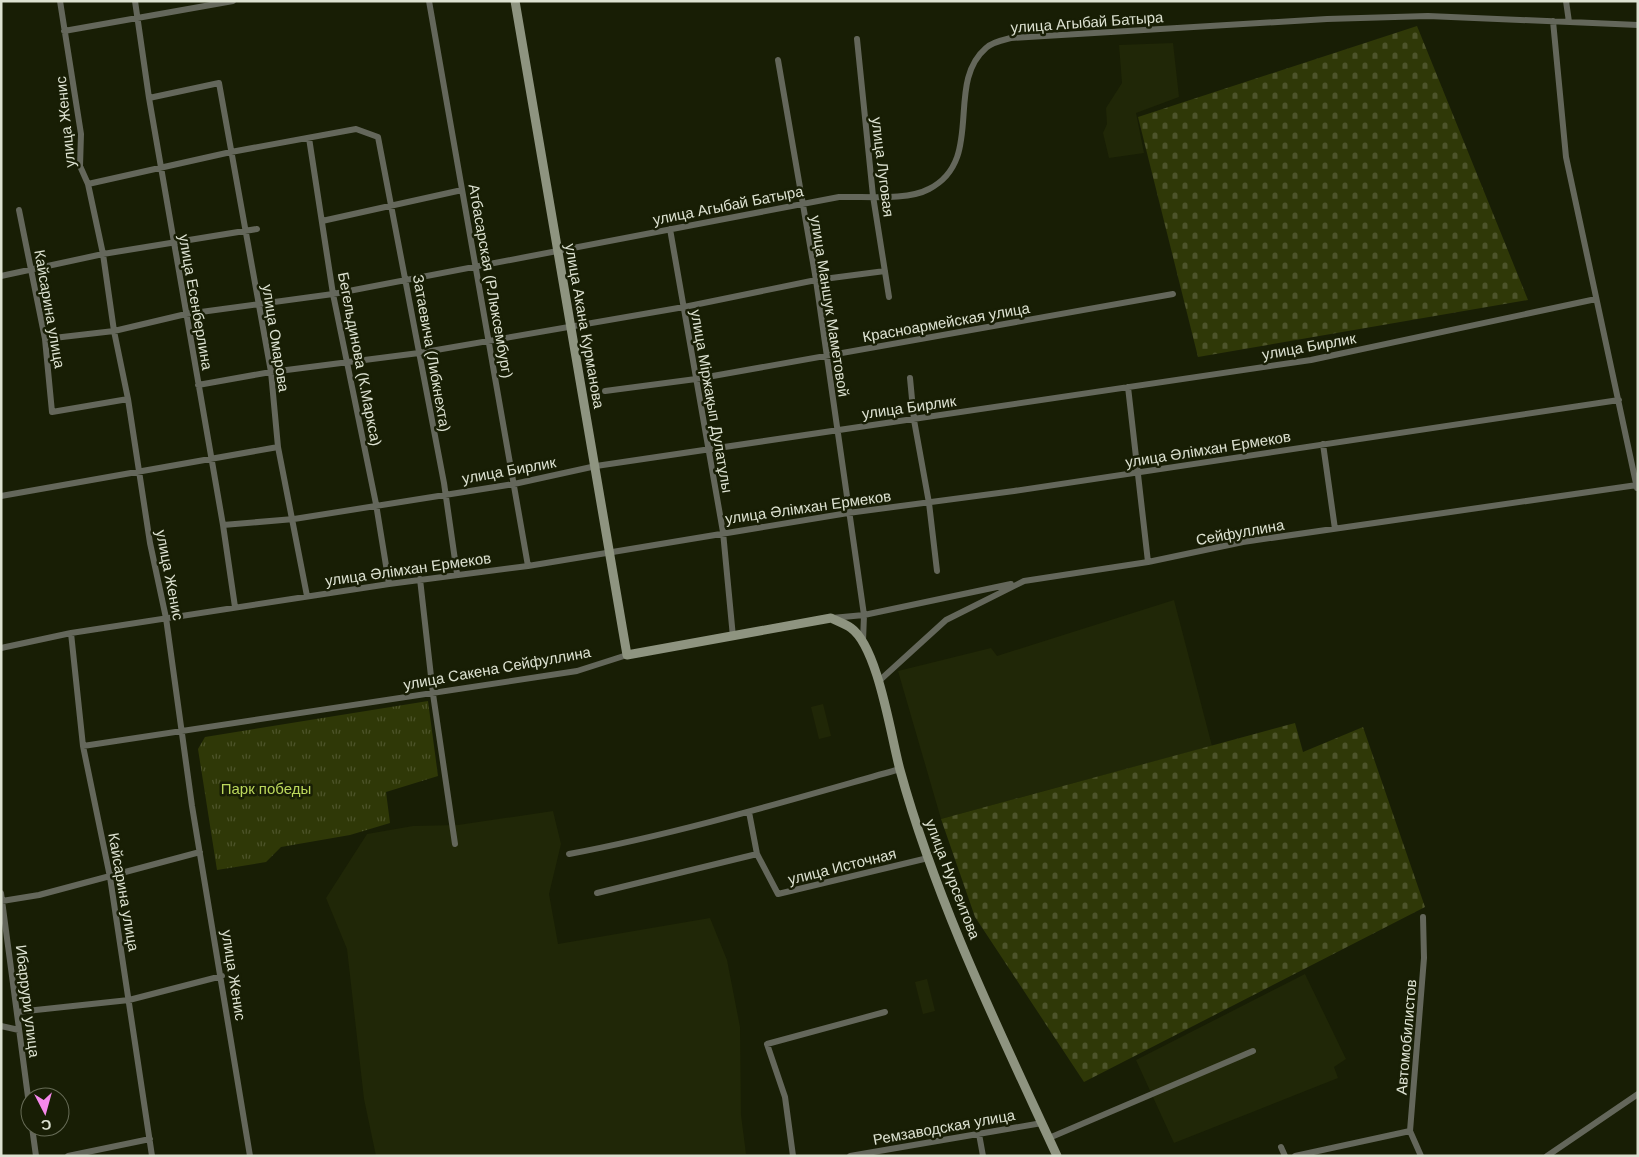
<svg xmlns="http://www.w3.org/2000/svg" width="1639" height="1157" font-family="Helvetica,sans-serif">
  <defs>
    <pattern id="grass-tufts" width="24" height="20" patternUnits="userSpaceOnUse" patternTransform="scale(1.25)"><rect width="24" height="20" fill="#2f3807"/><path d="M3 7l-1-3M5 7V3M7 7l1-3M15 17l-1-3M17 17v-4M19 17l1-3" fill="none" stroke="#4d542a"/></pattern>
    <pattern id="cemetery-stones" width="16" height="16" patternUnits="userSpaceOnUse" patternTransform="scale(1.25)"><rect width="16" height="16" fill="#2f3807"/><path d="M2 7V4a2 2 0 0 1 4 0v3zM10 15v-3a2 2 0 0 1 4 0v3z" fill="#4d542a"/></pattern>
  </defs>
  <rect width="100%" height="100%" fill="#181e05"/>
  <path fill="#202707" d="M1173,43L1179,97L1136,113L1144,153L1109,158L1103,133L1107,124L1106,108L1122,83L1119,45Z
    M1174,600L1212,746L941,819L898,671L991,648L997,656Z
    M823,704L831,736L819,739L811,707Z
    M553,811L561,844L549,894L558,944L710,918L727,960L740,1027L741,1115L746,1154L376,1156L364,1099L347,949L326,898L367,834L413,826L458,825Z
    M1305,974L1346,1059L1334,1067L1338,1078L1174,1143L1136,1060Z
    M927,979L935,1011L923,1014L915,982Z"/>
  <path fill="url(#grass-tufts)" d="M428,701L438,776L386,792L390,823L350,835L281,847L266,862L217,870L198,749L205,737Z"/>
  <path fill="url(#cemetery-stones)" d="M1417,26L1528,300L1198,357L1138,117Z
    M1295,723L1303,752L1363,727L1425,907L1084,1082L975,917L941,819Z"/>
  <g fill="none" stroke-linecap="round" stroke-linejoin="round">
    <path stroke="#64675b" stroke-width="6" d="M60,1L81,134L80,166L88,184L103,254L114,331L128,399L150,543L166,618L192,806L250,1156
      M135,1L149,98L223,525L235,607
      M429,1L528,566
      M1566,1L1569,22
      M1553,21L1566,157L1637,488
      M64,31L233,1
      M857,39L873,196L889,297
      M778,60L816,280L864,615L863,641
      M149,98L219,83L271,372L278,447L307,596
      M309,138L333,294L376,504L389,584
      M88,184L231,152L356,129L378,137L444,483L457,574
      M19,210L45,339L52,412L128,399
      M322,221L462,190
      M670,229L723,532L733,637
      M1,276L103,254L257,229
      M45,339L114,331L186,314L333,294L839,197C864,196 907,201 929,189C986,160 944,84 986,48C992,42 1003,40 1011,38L1327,19L1428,16L1638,25
      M910,378L914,420L929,503L937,571
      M198,385L271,372L419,353L684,307L816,280L885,271
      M1128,387L1148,562
      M605,391L696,379L1173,294
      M1323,444L1335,529
      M1,496L278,447
      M223,525L294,519L514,484L596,466L1311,360L1596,299
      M420,579L433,694L455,844
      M832,618L864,615L1011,584
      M71,633L83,746L110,877L152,1156
      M1,648L71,633L389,584L528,566L848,513L1014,491L1619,400
      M879,681L946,620L1024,581L1148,562L1243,542L1637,485
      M83,746L577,671L627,655
      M749,812L757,854L778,894L928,858
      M569,854C681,833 790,800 900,769
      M1,893L30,1112
      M597,893L757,854
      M2,901L39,895L200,852
      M17,1012L129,1000L222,976
      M1,1026L19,1030
      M32,1127L36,1156
      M979,1134L983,1156
      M1049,1138L1253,1051
      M1281,1147L1285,1156
      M68,1156L150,1139
      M793,1156L785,1097L767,1044L885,1012
      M850,1156L1042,1123
      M1295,1156L1410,1131
      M1421,1156L1410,1131L1424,958L1423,917
      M1547,1156L1638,1094"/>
    <path stroke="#8e9480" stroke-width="9" d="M515,1L627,655L831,618C837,621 845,624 851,628C878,647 891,737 900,770C937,904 999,1030 1057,1156"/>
  </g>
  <g text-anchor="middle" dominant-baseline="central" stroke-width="5" stroke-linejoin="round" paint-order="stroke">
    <g font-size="15" fill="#dde2d2" stroke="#181e05">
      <text transform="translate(1087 22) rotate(-4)">улица Агыбай Батыра</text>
      <text transform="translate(65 122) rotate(-96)">улица Женис</text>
      <text transform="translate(883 167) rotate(83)">улица Луговая</text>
      <text transform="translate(728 205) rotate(-11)">улица Агыбай Батыра</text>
      <text transform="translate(491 281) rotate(80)">Атбасарская (Р.Люксембург)</text>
      <text transform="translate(196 302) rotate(80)">улица Есенберлина</text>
      <text transform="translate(830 306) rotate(81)">улица Маншук Маметовой</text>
      <text transform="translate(50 309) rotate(80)">Кайсарина улица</text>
      <text transform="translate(946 322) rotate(-10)">Красноармейская улица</text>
      <text transform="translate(585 326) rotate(80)">улица Акана Курманова</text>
      <text transform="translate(276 338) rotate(81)">улица Омарова</text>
      <text transform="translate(1309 346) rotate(-10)">улица Бирлик</text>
      <text transform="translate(432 353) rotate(80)">Затаевича (Либкнехта)</text>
      <text transform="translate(360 359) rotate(79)">Бегельдинова (К.Маркса)</text>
      <text transform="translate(712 401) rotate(80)">улица Міржақып Дулатұлы</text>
      <text transform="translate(909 407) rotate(-8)">улица Бирлик</text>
      <text transform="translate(1208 449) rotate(-9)">улица Әлімхан Ермеков</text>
      <text transform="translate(509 470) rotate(-10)">улица Бирлик</text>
      <text transform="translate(808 507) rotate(-8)">улица Әлімхан Ермеков</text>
      <text transform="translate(1240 532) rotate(-10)">Сейфуллина</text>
      <text transform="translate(408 569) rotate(-8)">улица Әлімхан Ермеков</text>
      <text transform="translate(170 575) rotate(79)">улица Женис</text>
      <text transform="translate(497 668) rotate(-10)">улица Сакена Сейфуллина</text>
      <text transform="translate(842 866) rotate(-14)">улица Источная</text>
      <text transform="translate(953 879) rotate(69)">улица Нурсеитова</text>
      <text transform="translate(124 892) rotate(80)">Кайсарина улица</text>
      <text transform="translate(234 975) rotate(81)">улица Женис</text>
      <text transform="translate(28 1001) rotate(83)">Ибаррури улица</text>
      <text transform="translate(1406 1037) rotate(-85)">Автомобилистов</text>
      <text transform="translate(944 1127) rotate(-10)">Ремзаводская улица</text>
    </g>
    <g font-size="15" fill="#bcd85c" stroke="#181e05">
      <text x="266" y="788">Парк победы</text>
    </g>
  </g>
  <rect width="1639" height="1157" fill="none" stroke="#dde2d2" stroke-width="5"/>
  <g transform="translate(45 1112) rotate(174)"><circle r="24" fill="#181e05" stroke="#676c57"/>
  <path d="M0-4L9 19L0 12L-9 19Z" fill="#f688ec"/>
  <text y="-8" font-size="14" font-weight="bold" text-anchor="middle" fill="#dde2d2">С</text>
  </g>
</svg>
